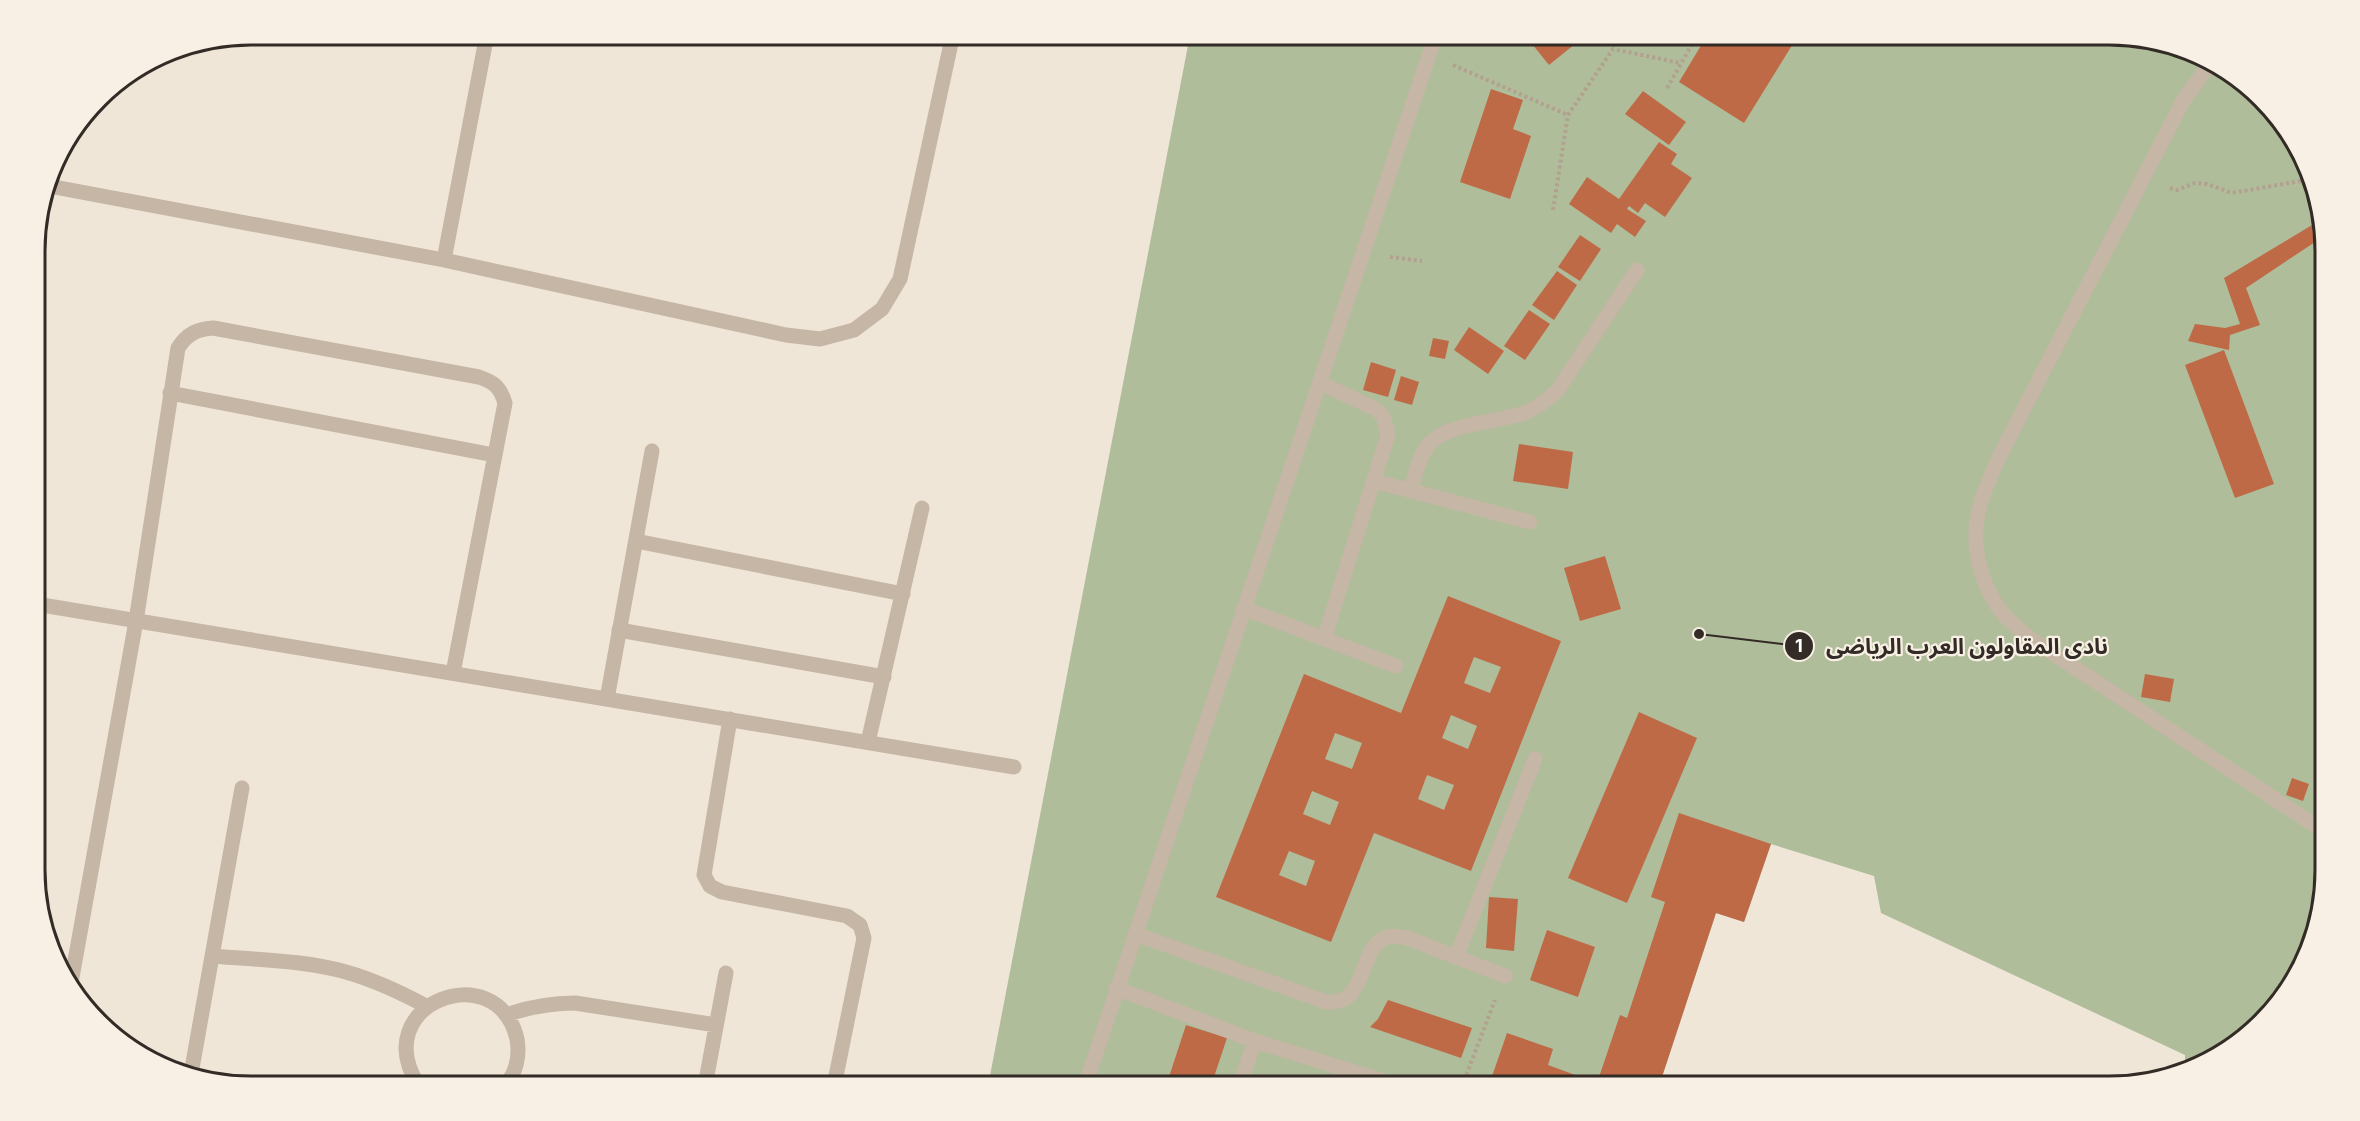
<svg xmlns="http://www.w3.org/2000/svg" width="2360" height="1121" font-family="Inter,'Noto Sans Arabic',sans-serif">
  <rect width="100%" height="100%" fill="#efe6d8"/>
  <path fill="#afbd9a" d="M1190,35H2109L2192,51L2281,120L2324,223L2325,870L2309,953L2281,1002L2229,1050L2185,1065V1055L1881,913L1874,876L1771,844L1744,922L1716,913L1659,1086H988Z"/>
  <path fill="#bf6a47" fill-rule="evenodd" d="M1524,34H1584L1585,36L1549,65Z
    M1708,34H1799L1744,123L1679,82Z
    M1491,89L1523,100L1513,129L1531,136L1510,199L1460,182Z
    M1643,91L1686,122L1669,145L1625,114Z
    M1659,142L1677,154L1671,164L1692,178L1665,217L1645,203L1638,213L1629,206L1627,209L1646,221L1635,237L1617,224L1611,233L1569,204L1587,177L1619,199Z
    M2322,219L2324,236L2246,288L2260,325L2230,335L2229,350L2188,341L2195,324L2225,328L2240,324L2224,278Z
    M1580,235L1601,249L1580,281L1558,267Z
    M1557,271L1577,285L1554,320L1532,305Z
    M1529,310L1550,324L1525,360L1504,346Z
    M1469,327L1504,351L1488,374L1454,350Z
    M1433,338L1449,341L1445,359L1429,356Z
    M2224,350L2274,484L2235,498L2185,365Z
    M1371,362L1396,370L1388,397L1363,390Z
    M1401,376L1419,382L1412,405L1394,400Z
    M1519,444L1573,452L1568,489L1513,481Z
    M1605,556L1621,609L1580,621L1564,568Z
    M1448,596L1561,641L1471,871L1374,833L1331,942L1216,897L1304,674L1401,713ZM1474,657L1501,667L1490,693L1464,683ZM1451,715L1477,726L1468,749L1442,738ZM1335,733L1362,743L1352,769L1325,759ZM1427,775L1454,785L1444,810L1418,799ZM1312,791L1339,802L1330,825L1303,814ZM1289,851L1315,861L1306,886L1279,875Z
    M2145,674L2174,679L2170,702L2141,697Z
    M1639,712L1697,738L1627,903L1568,878Z
    M2292,778L2309,784L2303,801L2286,795Z
    M1679,813L1771,844L1744,922L1716,913L1659,1086H1596L1620,1015L1627,1018L1665,902L1651,897Z
    M1489,897L1518,899L1514,951L1486,948Z
    M1547,930L1595,947L1578,997L1530,980Z
    M1388,1000L1472,1028L1461,1058L1370,1027L1378,1019Z
    M1186,1025L1227,1038L1211,1086H1166Z
    M1507,1033L1553,1049L1548,1065L1578,1076L1575,1086L1489,1085Z
    M1303,1078L1324,1086H1300Z"/>
  <g fill="none" stroke-linecap="round" stroke-linejoin="round">
    <path stroke="#b2a090" stroke-width="4" stroke-dasharray="3 3" stroke-linecap="butt" d="M1453,65L1568,115
      M1667,88L1698,34
      M2170,188L2177,190L2195,183L2207,184L2232,193L2306,180
      M1553,210L1568,115L1613,49L1680,63
      M1390,257L1422,261
      M1462,1086L1495,1000"/>
    <path stroke="#c6b6a5" stroke-width="15" d="M2209,65L2183,101L2000,455C1991,476 1980,497 1977,520C1972,552 1983,590 2004,615C2011,623 2020,629 2028,637L2325,832
      M1320,383L1376,409L1383,416L1388,435L1324,639
      M1374,481L1530,522
      M1411,490C1415,476 1418,459 1427,447C1444,422 1499,423 1527,412C1538,407 1548,399 1557,391L1637,270
      M636,541L903,594
      M1243,608L1396,666
      M619,630L884,677
      M1135,934L1326,1002C1378,1007 1350,920 1410,939L1505,976
      M213,956C256,960 303,960 346,972C374,980 400,992 426,1006
      M1456,957L1535,759
      M71,983L136,621
      M1116,988L1255,1041L1399,1086
      M506,1015C529,1007 550,1003 575,1003L716,1025
      M191,1074L242,788
      M419,1086C365,1004 497,954 517,1039C520,1056 516,1073 505,1086
      M705,1086L726,973
      M1085,1086L1436,34
      M1239,1086L1255,1041"/>
    <path stroke="#c6b6a5" stroke-width="15" d="M49,186L444,260L786,335L820,339L854,330L882,309L900,279L953,34
      M444,260L487,34
      M170,393L494,455
      M36,604L1014,767
      M136,621L178,348C187,334 197,329 213,328L479,377C494,382 500,387 505,403L453,673
      M607,699L652,451
      M730,719L704,875L710,886L722,892L847,916L860,925L864,938L834,1086
      M868,742L922,508"/>
  </g>
  <path d="M0 0H2360V1121H0ZM251 45H2109A206 206 0 0 1 2315 251V870A206 206 0 0 1 2109 1076H251A206 206 0 0 1 45 870V251A206 206 0 0 1 251 45Z" fill="#f8f0e4" fill-rule="evenodd"/>
  <path fill="none" stroke="#332b26" stroke-width="3" d="M251 45H2109A206 206 0 0 1 2315 251V870A206 206 0 0 1 2109 1076H251A206 206 0 0 1 45 870V251A206 206 0 0 1 251 45Z"/>
  <path fill="none" stroke="#332b26" stroke-width="2" d="M1699 634L1799 646"/>
  <g fill="#332b26" stroke="#f8f0e4" stroke-width="2">
    <circle cx="1699" cy="634" r="6"/>
    <circle cx="1799" cy="646" r="15"/>
  </g>
  <g font-size="18" text-anchor="middle" font-weight="bold" fill="#fff">
    <text x="1799" y="652">1</text>
  </g>
  <g font-size="22" text-anchor="middle" font-weight="bold" fill="#332b26" stroke="#f8f0e4" stroke-width="4.5" stroke-linejoin="round" paint-order="stroke">
    <text x="1967" y="654">نادى المقاولون العرب الرياضى</text>
  </g>
</svg>
